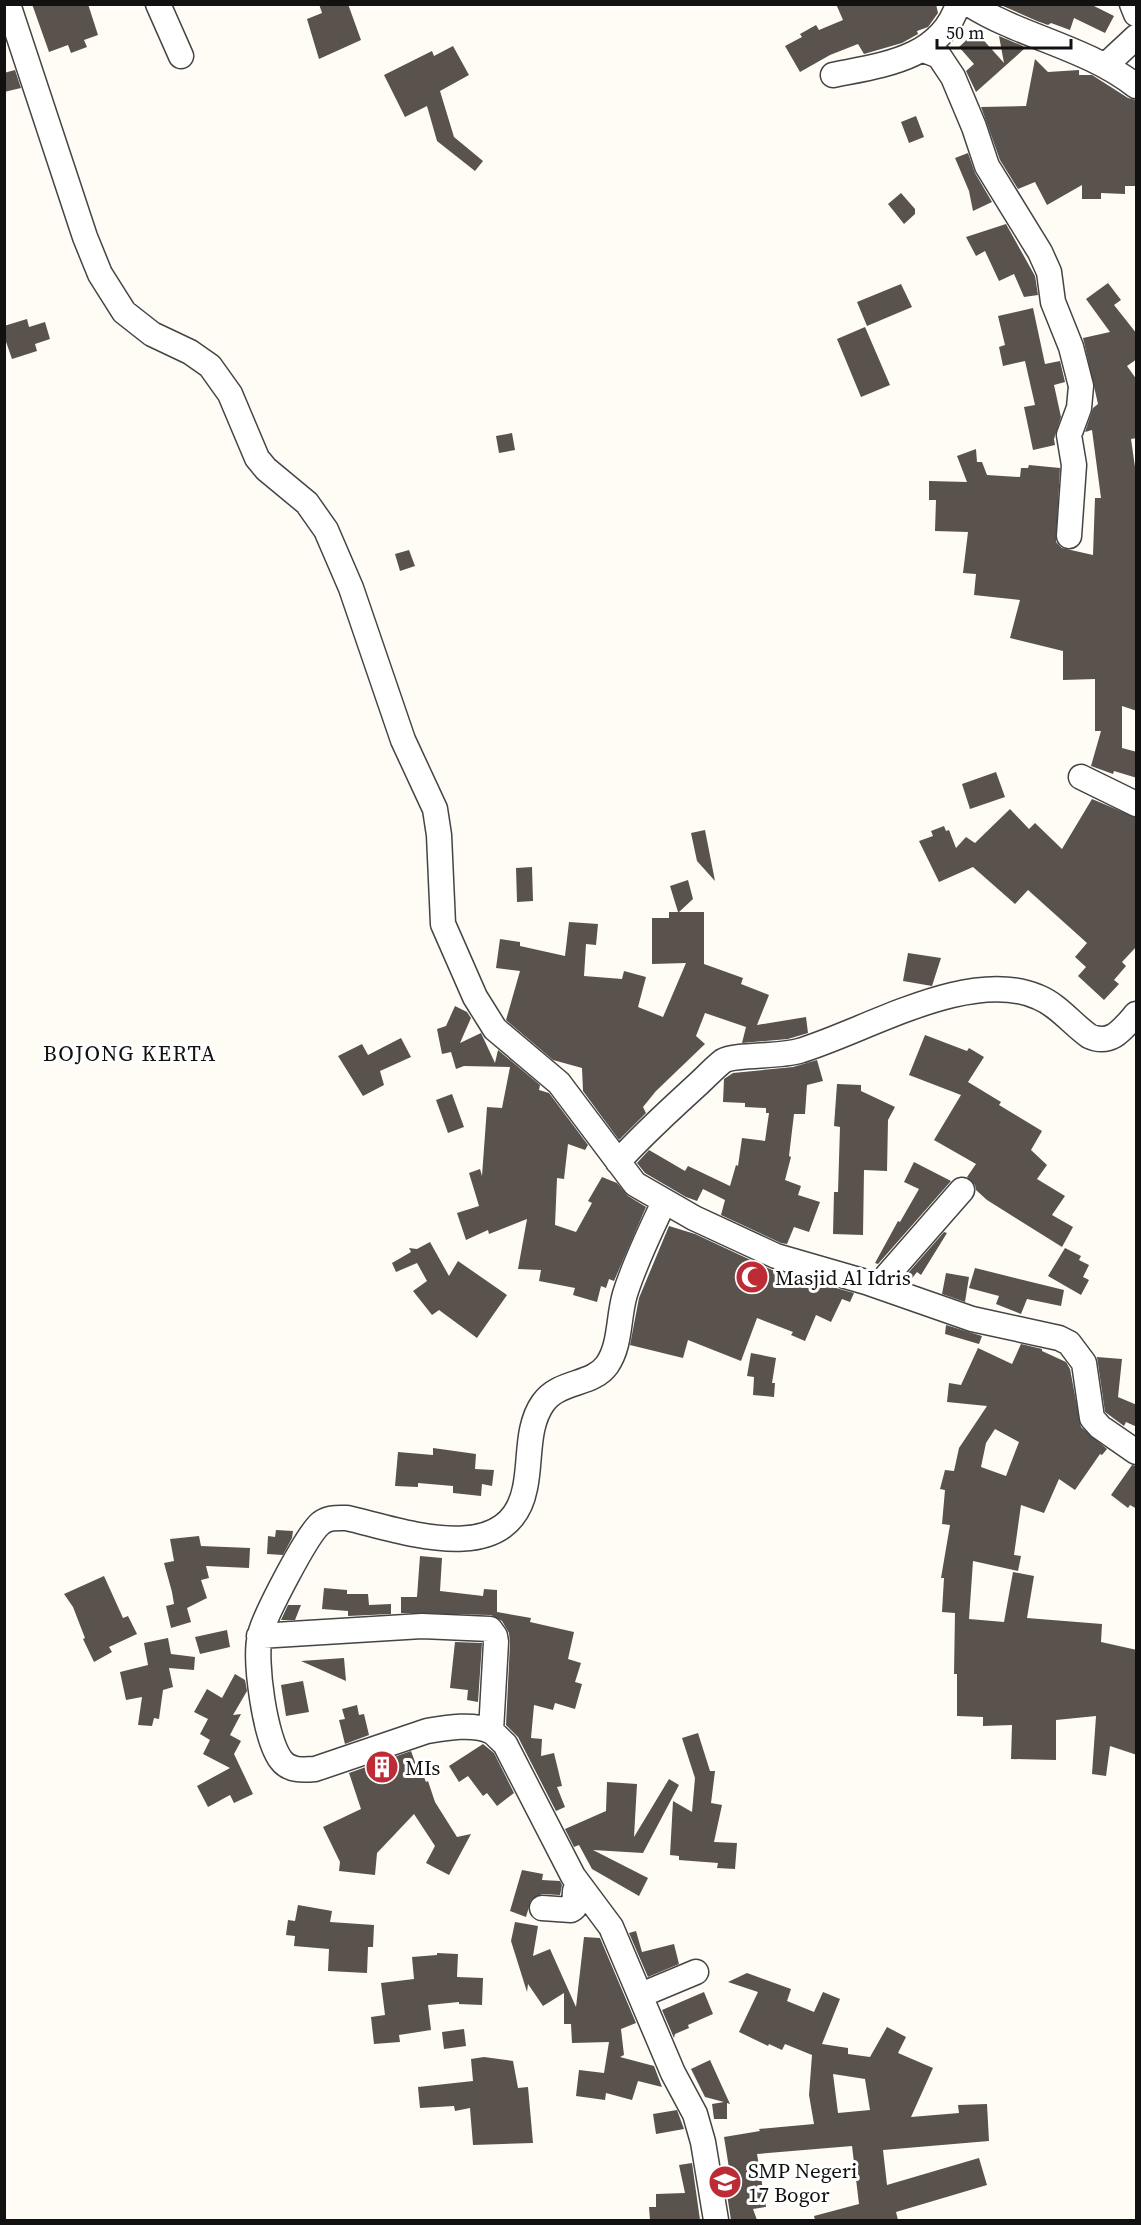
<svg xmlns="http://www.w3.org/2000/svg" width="1141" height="2225" font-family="'Source Serif 4',serif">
  <rect width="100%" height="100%" fill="#fffcf5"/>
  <path fill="#59524d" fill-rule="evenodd" d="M32,4H88L98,35L84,40L87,47L71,53L68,45L49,52Z
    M319,4H348L361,40L319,59L307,19L322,13Z
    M836,4H936L938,13L928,27L917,31L918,34L902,43L864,54L858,44L830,55L800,72L785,46L802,37L800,34L816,25L819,30L843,20Z
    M1005,4H1090L1114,16L1105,33L1074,18L1070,30L1051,23L1048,25L1037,21L1003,6Z
    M973,34H978L1004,63L999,36L1023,46L1024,49L976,92L966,71L974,64L959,47Z
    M453,46L469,75L440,91L454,137L483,161L475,171L437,141L427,106L405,117L384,75L432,51L434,56Z
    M1035,59L1048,72L1079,70V75H1092L1128,98L1137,100V186H1125V194L1101,193V199H1082V185L1047,205L1035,182L1018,189L1000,160L981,107L1026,106Z
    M15,70L21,88L4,92V73Z
    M916,116L924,137L909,143L901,122Z
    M968,153L975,173L992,202L973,211L969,191L955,158Z
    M901,193L915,209V214L904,224L888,204Z
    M1006,224L1035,276L1038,295L1024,297L1014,274L999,281L985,251L976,256L966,237Z
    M1108,283L1121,300L1114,305L1137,334V359L1127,366L1137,380V438L1131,439L1137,481V711L1122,706V748L1137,752V778L1114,771L1113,774L1091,766L1101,731H1095V679L1063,680V651L1010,638L1020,600L974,595L976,574L963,573L968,532L935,531L936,500H929V481L967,482L957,456L976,449L977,462H982L987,475L1020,477L1021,468H1028L1029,465L1060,468L1056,542L1062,548L1093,555L1095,498H1101L1092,430L1085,432L1093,408L1098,404L1083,338L1110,332L1086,299Z
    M901,284L912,307L867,326L857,302Z
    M1033,308L1045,364L1060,361L1065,382L1054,385L1061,417L1054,439L1055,445L1033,450L1024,407L1035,405L1025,361L1003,366L999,347L1005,345L998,316Z
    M27,319L29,327L45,322L50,339L35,344L37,351L12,359L4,336V326Z
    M865,327L890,385L861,397L837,339Z
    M512,433L515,450L499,453L496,436Z
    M409,550L415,566L400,571L395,554Z
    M996,772L1005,797L970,809L962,784Z
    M1092,799L1137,818V946L1122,962L1126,966L1114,980L1119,984L1104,1000L1078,976L1086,967L1075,957L1087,943L1028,890L1015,904L973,867L939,882L919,841L933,836L931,831L944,826L946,831L949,830L956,848L966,837L975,843L1010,809L1029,829L1035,823L1062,849Z
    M705,830L715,881L697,861L691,833Z
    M532,867L533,901L517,902L516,868Z
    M688,880L693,899L679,912H704V964L743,978L741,984L769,995L757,1025L806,1017L808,1033L788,1039L742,1043L746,1027L705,1013L696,1036L705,1044L656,1091L643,1107L646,1113L619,1140L583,1091L582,1068L553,1060L506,1020L520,971L496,968L500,939L520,942V946L565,956L569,922L598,924L596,945L586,944L584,976L622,979L624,971L646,977L638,1007L663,1017L686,963L652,964V918H669V912H678L670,886Z
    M908,953L941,958L932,986L903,981Z
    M455,1006L467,1012L471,1018L460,1043L481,1033L495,1063L498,1050L540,1085L539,1090L549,1093L588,1145L585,1150L568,1144L564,1179L557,1178L555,1225L576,1232L592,1203L588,1201L602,1177L617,1183L628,1196L646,1207L614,1281L609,1279L606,1288L601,1286L597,1302L573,1295L575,1288L539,1281L541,1270L518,1269L527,1219L489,1234L488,1230L466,1240L457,1213L479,1206L469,1173L480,1169L482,1176L487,1107L502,1108L510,1067L464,1066L456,1069L451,1052L442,1054L437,1029L446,1026Z
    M925,1035L967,1051L969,1048L984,1057L968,1082L1001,1102L999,1105L1042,1131L1031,1150L1047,1165L1037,1179L1065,1196L1052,1215L1073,1227L1062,1247L987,1200L976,1190L975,1185L967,1177L976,1164L934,1140L961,1095L909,1075Z
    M401,1038L411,1057L380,1071L384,1085L363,1096L338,1056L362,1044L368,1055Z
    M817,1060L823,1081L807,1085L805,1114H794L789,1156L791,1157L785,1180L801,1186L798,1195L820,1202L809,1232L794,1227L787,1244L781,1243L721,1215L725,1200L703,1189L697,1201L686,1197L645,1173L637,1163L649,1150L685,1171L688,1166L730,1186L736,1165L738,1166L742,1138L765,1141L769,1113H766V1108L745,1107V1103L723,1102L724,1079L733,1073L793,1067Z
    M837,1084L861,1085V1091L895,1107L888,1120L887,1171L864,1170L863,1235L833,1234L834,1192H838L840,1127L834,1126Z
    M452,1094L464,1127L448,1133L436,1100Z
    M914,1162L951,1181L878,1264L875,1263L898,1221L900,1222L919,1189L904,1182Z
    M669,1226L695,1234L772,1270L854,1293L850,1302L842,1299L831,1322L816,1315L805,1341L791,1335L793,1332L757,1318L741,1361L688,1340L683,1358L630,1345L639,1298Z
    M944,1232L947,1233L921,1275L917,1272L909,1282L902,1280Z
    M430,1242L449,1276L458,1261L507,1295L477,1338L439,1310L432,1315L413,1291L427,1281L417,1263L396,1272L392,1263L411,1252L409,1248L417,1249Z
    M1065,1248L1081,1256L1079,1260L1089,1265L1083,1277L1089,1280L1081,1295L1048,1276Z
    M975,1268L1064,1290L1061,1306L1027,1299L1021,1314L996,1304L999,1296L969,1288Z
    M946,1273L969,1277L965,1302L942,1294Z
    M946,1325L982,1336L979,1344L945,1334Z
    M1021,1344L1042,1349V1351L1066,1362L1070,1369L1081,1427L1107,1449L1102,1455L1100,1454L1075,1490L1059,1479L1044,1513L1021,1505L1014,1555L1021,1556L1018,1571L973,1561L969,1619L1004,1622L1013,1572L1034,1576L1027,1618L1102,1624L1101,1642L1137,1650V1755L1110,1746L1106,1776L1092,1774L1096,1716L1056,1720V1760L1011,1759L1012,1725L983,1726V1717L957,1716V1674H954L955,1613L942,1612L944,1578H941L950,1525L942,1524L945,1490L940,1489L945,1470L954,1471L959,1448L987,1406L947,1402L949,1383L961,1385L978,1348L1012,1364ZM995,1429L1019,1442L1006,1476L981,1467L986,1443Z
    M751,1353L776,1358L772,1383H775L774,1397L753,1395L754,1377L747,1376Z
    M1097,1357L1122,1359L1118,1397L1137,1405V1427L1126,1422L1124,1426L1105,1412Z
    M433,1448L476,1454L475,1469L494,1470L492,1486L482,1484L481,1496L453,1493V1486L418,1483V1487L395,1486L398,1452L433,1455Z
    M1132,1465L1137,1466V1509L1130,1505L1128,1508L1111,1495Z
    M276,1530L293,1531L292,1538L283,1555L267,1554L268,1536L275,1537Z
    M199,1536L201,1546L250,1548L249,1568L206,1566L209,1578L201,1580L207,1598L187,1608L191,1622L171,1628L166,1606L174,1604L172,1592L164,1563L174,1561L170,1539Z
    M420,1556L442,1558L440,1591L483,1596L484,1589L497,1590V1612L531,1618L530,1622L574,1632L568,1659L581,1663L575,1682L582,1684L575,1709L555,1703L553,1710L534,1705L531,1738L542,1739L541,1756L554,1753L562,1786L557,1787L565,1807L556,1811L518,1737L506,1725L510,1643L509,1633L502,1621L491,1615L401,1613V1597H417Z
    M104,1576L123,1618L128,1616L137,1634L109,1647L112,1652L94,1662L83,1639L85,1638L73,1607L64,1594Z
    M324,1588L347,1590V1594H368L369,1605L391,1604V1614L348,1616V1611L322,1609Z
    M288,1605H301L295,1620H281Z
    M227,1630L230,1647L200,1654L195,1637Z
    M168,1638L171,1654L195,1657L194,1670L169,1668L173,1687L163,1690L159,1719L154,1718L152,1726L138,1725L142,1697L126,1700L120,1672L148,1665L144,1643Z
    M455,1642L482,1643L478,1702L467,1700L468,1690L450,1688Z
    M344,1658L346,1681L301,1661Z
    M235,1674L245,1680L247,1691L233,1715L241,1714L230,1735L241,1741L234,1754L253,1794L234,1803L230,1795L208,1807L197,1786L230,1768L203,1754L210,1740L200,1734L208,1719L194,1712L207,1689L222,1698Z
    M303,1681L309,1712L286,1716L281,1685Z
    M357,1705L359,1715L364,1714L369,1735L345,1744L339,1720L345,1719L342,1709Z
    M698,1733L710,1771H715L711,1803L722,1805L714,1842L737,1843L735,1869L717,1868L718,1863L679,1860V1856L670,1855L673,1801L692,1812L695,1778L682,1738Z
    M483,1744L494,1753L514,1793L497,1806L487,1793L483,1796L468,1776L459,1782L449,1766Z
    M411,1751L419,1773L422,1772L426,1782L428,1781L435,1802L457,1837L471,1834L449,1875L426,1863L435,1846L414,1814L377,1853L375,1875L339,1871L340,1862L323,1827L361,1809L349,1773Z
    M669,1779L679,1785L643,1853L593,1850L648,1878L639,1896L592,1869L579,1845L574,1847L565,1829L606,1811L607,1782L637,1784L634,1837Z
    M522,1870L543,1874L542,1880L560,1881L562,1885L560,1895L542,1894L531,1900L526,1917L510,1911Z
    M298,1905L332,1911L330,1922L374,1925L373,1947H368L367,1973L328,1971L329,1949L294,1946L295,1936L286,1935L288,1920L295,1921Z
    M515,1922L538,1926L533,1956L550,1949L576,2007L584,1937L600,1938L636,2023L621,2029L624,2055L620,2057L654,2066L662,2087L638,2081L632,2100L606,2093L605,2100L576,2096L579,2070L604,2073L609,2042L572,2043L571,2024H564V1993L543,2006L528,1984L527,1992L511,1941Z
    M636,1931L642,1952L674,1944L679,1964L648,1977L629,1933Z
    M437,1953L458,1954L457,1977L483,1978L482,2005L459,2004V2002L428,2005L431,2030L399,2035L400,2042L374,2044L371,2017L385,2015L381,1983L414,1979L412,1957L437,1955Z
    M747,1973L791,1989L787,2001L814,2012L823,1992L840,1999L822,2044L848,2048V2054L870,2057L887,2027L906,2037L898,2053L933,2068L911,2117L959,2113L958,2105L987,2104L989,2141L883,2150L887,2185L979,2158L987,2185L896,2212L898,2220H815L814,2216L859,2204L852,2146L757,2154L766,2207L753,2209L757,2220H731L723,2169L729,2168L724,2137L760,2131L759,2129L814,2124L809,2095L812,2055L785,2044L782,2050L769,2044L768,2046L739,2032L758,1992L728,1982ZM833,2074L865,2079L870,2110L838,2113Z
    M704,1992L713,2014L688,2025L689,2028L675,2034L674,2038L662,2010Z
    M464,2029L466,2046L444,2049L442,2032Z
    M484,2057L513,2061L518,2088L528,2087L533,2143L473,2145L470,2108L455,2111L454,2106L420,2108L418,2087L473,2081L471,2059Z
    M710,2060L730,2104L727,2103V2119H714L712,2104L724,2102L705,2097L691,2069Z
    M677,2110L684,2129L656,2134L653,2114Z
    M692,2163L700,2220H650L649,2207H656V2194L685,2193L679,2165Z"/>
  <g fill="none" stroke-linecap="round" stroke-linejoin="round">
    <g stroke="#444" stroke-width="27">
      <path id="minor" d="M8,4L85,237L100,274L124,312L152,334L190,352L210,366L230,394L257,458L266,469L307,503L326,530L351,588L403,740L435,809L439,835L443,924L475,997L495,1029L559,1083L635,1184L694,1218L776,1256L866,1282L972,1319L1059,1338L1069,1343L1084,1363L1092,1418L1100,1427L1136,1452
        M158,4L181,56
        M969,4C1023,38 1084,46 1136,86
        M1132,4L1136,14
        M924,50L939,56L953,77L974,127L987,166L1040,252L1049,272L1053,302L1071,347L1081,386L1079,408L1069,435L1074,465L1069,536
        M1107,64L1136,37
        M833,75C882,65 941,59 958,4
        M1081,777L1136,804
        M618,1162C642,1135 669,1111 696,1086C705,1078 714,1068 723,1061C734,1054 780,1057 799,1051C866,1031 969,967 1038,997C1058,1005 1072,1024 1089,1036C1111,1046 1122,1030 1136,1014
        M664,1202C650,1232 635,1262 625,1294C618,1317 621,1345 607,1365C592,1386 559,1380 543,1403C526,1427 531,1461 525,1488C509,1571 400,1530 347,1518C337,1518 329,1517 321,1523C307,1534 264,1617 260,1635C254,1661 265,1739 281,1760C289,1771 303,1770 315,1769L427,1731C445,1728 472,1723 490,1731C495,1733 501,1741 505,1744L573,1876L611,1927L673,2073L695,2114L703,2142L716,2220
        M878,1286L962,1190
        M259,1636L422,1626L490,1629L495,1636L496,1642L491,1731
        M542,1908L571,1910L574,1908L575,1891L580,1887
        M641,1995L696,1972"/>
    </g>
    <use href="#minor" stroke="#fff" stroke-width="24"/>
  </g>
  <defs>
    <g id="mosque-disc" transform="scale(1.725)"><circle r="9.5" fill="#bd2c36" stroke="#fff"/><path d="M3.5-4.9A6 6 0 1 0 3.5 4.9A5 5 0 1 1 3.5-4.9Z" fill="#fff"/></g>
    <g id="building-disc" transform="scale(1.725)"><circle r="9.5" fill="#bd2c36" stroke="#fff"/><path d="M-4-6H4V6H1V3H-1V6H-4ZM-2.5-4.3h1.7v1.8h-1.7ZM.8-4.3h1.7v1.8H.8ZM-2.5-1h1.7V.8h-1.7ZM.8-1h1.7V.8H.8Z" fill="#fff"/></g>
    <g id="school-disc" transform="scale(1.725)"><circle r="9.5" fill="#bd2c36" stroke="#fff"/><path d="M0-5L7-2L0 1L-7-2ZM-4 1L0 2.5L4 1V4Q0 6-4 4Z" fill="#fff"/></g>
  </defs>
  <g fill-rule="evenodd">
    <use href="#mosque-disc" x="752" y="1277"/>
    <use href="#building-disc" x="382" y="1767"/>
    <use href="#school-disc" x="725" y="2182"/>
  </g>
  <g text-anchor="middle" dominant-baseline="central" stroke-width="6" stroke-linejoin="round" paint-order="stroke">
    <g font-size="21" fill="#111" stroke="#fff" text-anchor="start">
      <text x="775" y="1277">Masjid Al Idris</text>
      <text x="405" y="1767">MIs</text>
      <text x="748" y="2170">SMP Negeri<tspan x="748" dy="24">17 Bogor</tspan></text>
    </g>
    <g font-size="22" letter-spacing="1.5" fill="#111" stroke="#fff">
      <text x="130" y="1053">BOJONG KERTA</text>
    </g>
  </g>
  <rect width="1141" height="2225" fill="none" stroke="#111111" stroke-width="12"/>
  <path d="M937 39v9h134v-9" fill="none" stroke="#111111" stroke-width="3"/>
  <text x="946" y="39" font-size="18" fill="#111111" stroke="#ffffff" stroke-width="4.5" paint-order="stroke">50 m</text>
</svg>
